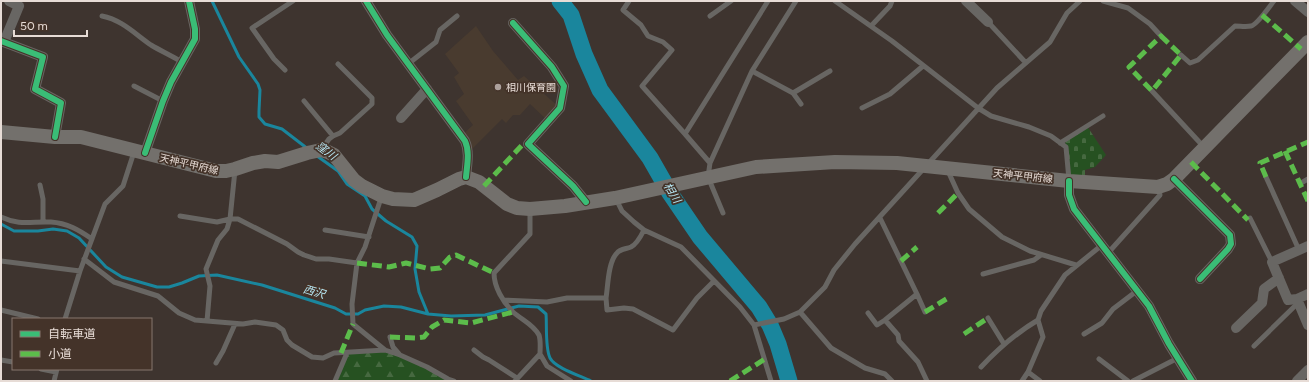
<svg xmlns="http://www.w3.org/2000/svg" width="1309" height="382" font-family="Figtree,'Noto Sans JP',sans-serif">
  <defs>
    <pattern id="forest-firs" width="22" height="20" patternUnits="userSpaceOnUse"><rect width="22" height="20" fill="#265121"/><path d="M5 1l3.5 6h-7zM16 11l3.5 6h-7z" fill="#466940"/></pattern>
    <pattern id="cemetery-stones" width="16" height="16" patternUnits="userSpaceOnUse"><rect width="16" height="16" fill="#265121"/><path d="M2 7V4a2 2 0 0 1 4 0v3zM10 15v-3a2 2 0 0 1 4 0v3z" fill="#466940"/></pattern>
  </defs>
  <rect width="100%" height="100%" fill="#3e342f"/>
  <path fill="#493b2f" d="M476,26L493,51L518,80L524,76L560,108L548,121L530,104L520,115H513L506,123L502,119L468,153L461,136L473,125L456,101L464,94L454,77L459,73L445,54Z"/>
  <path fill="url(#forest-firs)" d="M385,350L400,355L449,381H335L347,353Z"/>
  <path fill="url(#cemetery-stones)" d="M1087,126L1106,155L1095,167L1085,170V177L1068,175L1065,140Z"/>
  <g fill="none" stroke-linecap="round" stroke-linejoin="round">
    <path stroke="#1a869d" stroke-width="3" d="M212,1L239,57L258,84L260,90L259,111V117L265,124L282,129L308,149
      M317,156L338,171L347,184L365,196L372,209L386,221L412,237L417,246L415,269L419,292L428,314
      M1,224L14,231H38L53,229L67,231L79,238L106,267L122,277L157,287H169L182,283L199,276L217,275L262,285L335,308L346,314H358L365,310L384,306L401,307L428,314L451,316L485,315L519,306L538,307L546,314C547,325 545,348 550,358C555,368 581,376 591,381"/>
    <path stroke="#1a869d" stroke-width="17" d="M560,1L571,15L584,54L600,90L650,158L670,193L700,237L759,307L770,325L778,344L789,381"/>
    <path stroke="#686663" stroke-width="5" d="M629,1L623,10L641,25L648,36L663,42L672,50L642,86L685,134
      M835,1L892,41L978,108L991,116L1029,127L1051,136L1066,147L1069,180
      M1103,1L1128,8L1150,24L1161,36
      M102,16C122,20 135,34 151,45C161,51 172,56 182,62
      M710,16L731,1
      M988,22L1026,63
      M871,26L890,6L892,1
      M1181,55L1190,63L1198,60L1235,26C1240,26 1246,27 1251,26C1257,25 1269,7 1274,1
      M408,64L436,42L440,30L457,16
      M285,70L274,59L252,28L293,1
      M752,71L793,93L801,104
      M134,86L163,101
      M1152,91L1203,146
      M793,93L830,71
      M304,101L333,136
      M862,108L890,94L923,66
      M1060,143L1103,116
      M322,149L329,139L333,136L340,133L372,104V98L338,64
      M710,163L752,71L796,1
      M948,171L958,193L969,209L1002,237L1030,251L1076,265
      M1266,177L1299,250
      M1301,183L1308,179
      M40,185L43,199V222
      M381,198L365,247L357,263L352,304L353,324L385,350
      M616,199L622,211L634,222L644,230L681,247L740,307L754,325L771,381
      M723,213L708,177L710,163L685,134L768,1
      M180,216L217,222L230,219H238L287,244L298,252L304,255L316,259H329L357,263
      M1,217C20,226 32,221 51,222C67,223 79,230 92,239
      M880,218L917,294L885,320L898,335L899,341L918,362L927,381
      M1250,218L1272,262
      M325,230L369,237
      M1108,253L1160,195L1159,188
      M84,259L114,282L158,296L179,313L195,320L243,324L255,322L276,325L283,330L287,340L292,345L312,357L323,358L334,353L385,350L400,355L427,367L448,379L454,381
      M1,261L80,271
      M983,274L1034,260L1041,255
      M917,294L925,312
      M606,298C608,286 608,262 617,253C620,249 626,249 631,247C637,244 641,236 644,230
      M504,300L547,302L567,298H606L607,310L624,308L633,309L673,330L697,298L714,281
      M1,310L38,319
      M800,312L831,348L865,368L885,374L892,381
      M868,313L877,325L885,320
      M988,318L1004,344
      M65,319L80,271L105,204L123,186L134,152
      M207,321L210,286L206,269L218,240L227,229L230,219L235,170
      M754,325L784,319L800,312L825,287L834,270L855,244L997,88L1050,42L1067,13L1080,1
      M1084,334L1102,323L1113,309L1138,290
      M390,337L393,347L399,354
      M1254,346L1299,302
      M474,350L483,357L489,360L517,378
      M540,354L547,366L571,381
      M1099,359L1128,381
      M1,360L13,362
      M216,363L223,351L235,324
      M981,367C998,349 1016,333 1038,320
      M41,369L56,372
      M1028,372L1040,381
      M54,381L57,369
      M335,381L347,353
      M515,381L540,354C540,349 541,341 539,335C533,324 522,320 513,312C503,302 494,287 494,273L530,234V210
      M1022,381L1028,372L1043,337L1038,320L1041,311L1065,275L1102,245
      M1133,381L1178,358"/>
    <path stroke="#686663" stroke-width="10" d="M366,1L387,35L465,141C470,152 467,165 466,177
      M966,1L988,22
      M1295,1L1308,12
      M513,23L552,67L564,86L560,108L528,144L573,186L586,202
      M1,41L43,57L35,89L61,103L55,137
      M4,42L19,6L9,1
      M401,118L427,89
      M145,153L163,101L171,82L195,39V29L189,1
      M1174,179L1230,235L1231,244L1228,249L1200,279
      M1069,181V195L1074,209L1149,306L1169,344L1192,381
      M1308,294L1297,299L1308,325
      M1297,299L1288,300L1272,262L1308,246
      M1236,328L1262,303L1264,289L1279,278
      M1297,381L1308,370"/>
    <path stroke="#73706c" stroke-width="14" d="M1,132L55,137H81L216,171H226L235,169L253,163L265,161L278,162L307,153L321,150L328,152L334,155L354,180L362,186L382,196L393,199L414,200L437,190L459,179L466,177L479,182L507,204L517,208L530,209L565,206L615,198L756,167L835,162L897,163L1069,181L1158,187L1167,184L1174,179L1308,42"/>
    <path stroke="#5cbc4b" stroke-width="5" stroke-dasharray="10 5" stroke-linecap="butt" d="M1262,15L1301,49
      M1161,36L1181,55L1152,91L1129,67Z
      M1285,151L1308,201
      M1191,162L1248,220
      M1266,177L1260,163L1308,142
      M484,186L524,143L528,144
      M938,213L958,193
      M901,261L917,247
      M357,263L389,267L406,263L430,269L440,268L450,257L456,255L494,273
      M925,312L948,298
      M964,334L988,318
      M390,337L416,338L424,337L432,327L444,320L471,323L513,312
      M341,353L353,324
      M730,381L765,359"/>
    <g stroke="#443329" stroke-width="8">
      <path id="cycleway" d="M366,1L387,35L465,141C470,152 467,165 466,177
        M513,23L552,67L564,86L560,108L528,144L573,186L586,202
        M1,41L43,57L35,89L61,103L55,137
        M145,153L163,101L171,82L195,39V29L189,1
        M1174,179L1230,235L1231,244L1228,249L1200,279
        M1069,181V195L1074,209L1149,306L1169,344L1192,381"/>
    </g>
    <use href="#cycleway" stroke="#3abd76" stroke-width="6"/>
  </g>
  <circle fill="#aca19c" stroke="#443329" stroke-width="1.5" cx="498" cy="87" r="4"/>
  <g text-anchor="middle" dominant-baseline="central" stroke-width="3.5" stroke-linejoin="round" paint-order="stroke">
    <g font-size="10" fill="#e7dcd6" stroke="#443329" text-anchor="start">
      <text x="506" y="87">相川保育園</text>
    </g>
    <g font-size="10" fill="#e7dcd6" stroke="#443329">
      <text transform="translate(189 164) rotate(13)">天神平甲府線</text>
      <text transform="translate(1023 176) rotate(6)">天神平甲府線</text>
    </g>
    <g font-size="11" font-style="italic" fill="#b7e8f5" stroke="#443329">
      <text transform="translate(326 151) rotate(37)">窪川</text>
      <text transform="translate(672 193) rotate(58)">相川</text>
      <text transform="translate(314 292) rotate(17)">西沢</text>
    </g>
  </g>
  <rect width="1309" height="382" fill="none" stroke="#e7dcd6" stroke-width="4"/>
  <rect x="12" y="318" width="140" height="52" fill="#443329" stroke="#85776e"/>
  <rect x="20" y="331" width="20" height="6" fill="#3abd76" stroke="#85776e"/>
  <text x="48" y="338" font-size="12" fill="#e7dcd6">自転車道</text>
  <rect x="20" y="351" width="20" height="6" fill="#5cbc4b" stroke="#85776e"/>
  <text x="48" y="358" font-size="12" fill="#e7dcd6">小道</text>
  <path d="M14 30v6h73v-6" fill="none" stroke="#e7dcd6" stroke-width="2"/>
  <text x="20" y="30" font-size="12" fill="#e7dcd6" stroke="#443329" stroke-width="3" paint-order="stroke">50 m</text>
</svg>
